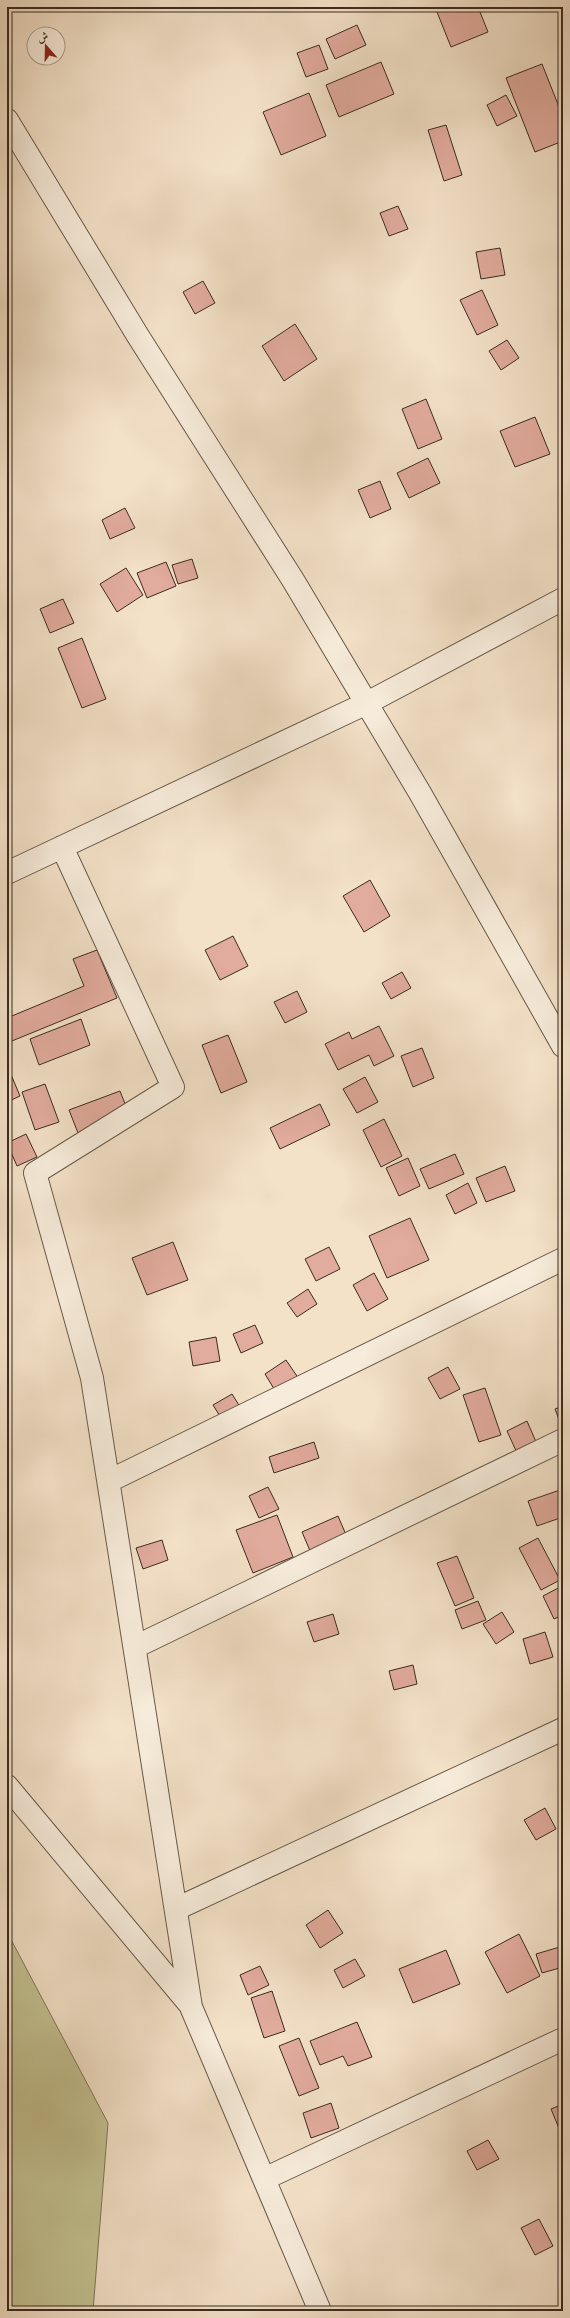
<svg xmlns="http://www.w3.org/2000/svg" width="570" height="2318" font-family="Cardo,Amiri,serif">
  <rect width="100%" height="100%" fill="#f3e1c8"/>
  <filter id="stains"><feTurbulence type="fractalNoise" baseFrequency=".005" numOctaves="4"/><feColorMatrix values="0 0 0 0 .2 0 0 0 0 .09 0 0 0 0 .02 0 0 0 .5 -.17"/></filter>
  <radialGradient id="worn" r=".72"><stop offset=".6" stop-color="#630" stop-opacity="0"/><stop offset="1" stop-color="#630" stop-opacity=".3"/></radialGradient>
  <path fill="#c3c191" stroke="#7f7658" d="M7,1932L108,2123L93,2311H7Z"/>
  <path fill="#e1ab9d" stroke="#3b2c20" d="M435,7H478L488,32L451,47Z
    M357,25L366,45L335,59L326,39Z
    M319,45L328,69L306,77L297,53Z
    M381,62L394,94L339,117L326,85Z
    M542,64L563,117V141L535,152L506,78Z
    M309,93L326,136L281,155L263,112Z
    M506,95L517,116L497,126L487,105Z
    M446,125L462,175L444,181L428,130Z
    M398,206L408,229L389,236L380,213Z
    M500,248L505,275L481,279L476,252Z
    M203,281L215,303L195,314L183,292Z
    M482,290L498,325L477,335L460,300Z
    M295,324L317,359L284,381L262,346Z
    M507,340L519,358L501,370L489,351Z
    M426,399L442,439L418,449L402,409Z
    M535,417L550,454L515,467L500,431Z
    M428,458L440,483L409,498L397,473Z
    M380,481L391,509L370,518L358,490Z
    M125,508L135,528L110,539L102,520Z
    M192,559L198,578L178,584L172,565Z
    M166,562L176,586L147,598L137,573Z
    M126,568L143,595L117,612L100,584Z
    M63,599L74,623L50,633L40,609Z
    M82,638L106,699L82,708L58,648Z
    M370,880L390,916L364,932L343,896Z
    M233,936L248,966L220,980L205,950Z
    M97,950L117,998L7,1043V1018L84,986L73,959Z
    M402,972L411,988L391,999L382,983Z
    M297,991L307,1012L285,1023L274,1002Z
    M81,1019L90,1045L39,1065L30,1039Z
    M379,1026L394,1056L374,1066L369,1055L338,1070L325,1044L349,1032L352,1039Z
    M228,1035L247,1082L221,1093L202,1045Z
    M422,1048L434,1078L413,1087L401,1056Z
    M7,1065L20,1096L7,1102Z
    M365,1077L378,1102L357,1113L343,1089Z
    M45,1084L59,1122L35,1130L22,1092Z
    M120,1091L129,1114L78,1133L69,1110Z
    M320,1104L330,1125L280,1149L270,1128Z
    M384,1119L402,1156L381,1167L363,1130Z
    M26,1134L37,1157L17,1166L7,1143Z
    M455,1154L464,1174L429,1189L420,1169Z
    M408,1158L420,1186L399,1196L386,1168Z
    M505,1166L515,1191L486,1202L476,1178Z
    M468,1183L477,1203L455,1214L446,1195Z
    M410,1218L429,1260L387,1278L369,1236Z
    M173,1242L188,1280L147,1295L132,1258Z
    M329,1247L340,1269L316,1281L305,1259Z
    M374,1273L388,1299L367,1311L353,1285Z
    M308,1289L317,1304L297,1317L287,1303Z
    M255,1325L263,1343L241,1353L233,1334Z
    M216,1337L220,1361L193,1366L189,1342Z
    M286,1360L301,1382L279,1397L265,1374Z
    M448,1367L460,1389L440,1399L428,1378Z
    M485,1388L501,1435L479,1442L463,1395Z
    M232,1394L247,1418L228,1429L213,1405Z
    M563,1406V1430L555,1409Z
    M527,1421L537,1444L517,1453L507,1431Z
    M314,1442L319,1458L274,1473L269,1457Z
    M268,1487L279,1509L259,1518L249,1496Z
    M563,1489V1517L537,1526L528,1501Z
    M277,1515L293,1557L253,1573L236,1530Z
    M338,1516L347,1537L311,1553L302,1532Z
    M538,1538L560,1580L541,1590L519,1548Z
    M162,1540L168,1560L143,1569L136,1548Z
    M457,1556L474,1598L455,1606L437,1563Z
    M562,1586L563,1615L554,1619L543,1596Z
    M478,1601L486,1620L462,1629L455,1610Z
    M502,1612L514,1632L496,1644L483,1624Z
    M333,1614L339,1634L314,1642L307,1622Z
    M545,1632L553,1657L530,1664L523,1639Z
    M413,1665L417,1684L394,1690L389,1671Z
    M545,1808L556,1829L536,1840L524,1820Z
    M328,1910L343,1933L320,1948L306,1925Z
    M519,1934L540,1976L507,1993L485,1952Z
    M563,1946V1967L542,1973L536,1954Z
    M446,1950L460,1984L413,2003L399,1969Z
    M355,1959L365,1976L343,1988L334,1970Z
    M260,1966L269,1985L248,1995L240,1975Z
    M272,1991L285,2031L264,2038L251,1998Z
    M357,2022L372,2057L348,2066L343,2056L320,2065L310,2041Z
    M299,2038L319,2088L299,2096L279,2046Z
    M331,2103L339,2128L311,2138L303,2113Z
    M563,2104V2138L551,2109Z
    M488,2140L499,2159L477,2170L467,2151Z
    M539,2219L553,2246L535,2255L521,2228Z"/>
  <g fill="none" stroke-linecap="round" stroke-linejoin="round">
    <g stroke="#69594a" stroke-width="24">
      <path id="minor" d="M62,847L173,1087L35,1173L92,1378L191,2007L320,2311
        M7,873L367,703L563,599
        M109,1481L563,1259
        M135,1647L563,1440
        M7,1786L191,2006
        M176,1909L563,1729
        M264,2179L563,2039"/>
    </g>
    <g stroke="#69594a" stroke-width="24">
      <path id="tertiary" d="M7,120L138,336L293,580L420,793L563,1046"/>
    </g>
    <use href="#minor" stroke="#f7ecdb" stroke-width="22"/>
    <use href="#tertiary" stroke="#f7ecdb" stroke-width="22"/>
  </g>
  <rect width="570" height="2318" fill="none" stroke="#f3e1c8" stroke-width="24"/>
  <rect x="8" y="8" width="554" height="2302" fill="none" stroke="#3b2c20" stroke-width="2"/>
  <rect x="12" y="12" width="546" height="2294" fill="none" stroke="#3b2c20"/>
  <g transform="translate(46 46) rotate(340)"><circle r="19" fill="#f7ecdb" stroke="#ac9f90"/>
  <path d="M0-3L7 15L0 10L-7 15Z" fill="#8f2418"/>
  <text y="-6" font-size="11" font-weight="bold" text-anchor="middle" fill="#3b2c20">ش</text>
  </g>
  <rect width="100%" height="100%" filter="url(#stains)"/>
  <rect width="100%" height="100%" fill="url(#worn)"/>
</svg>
